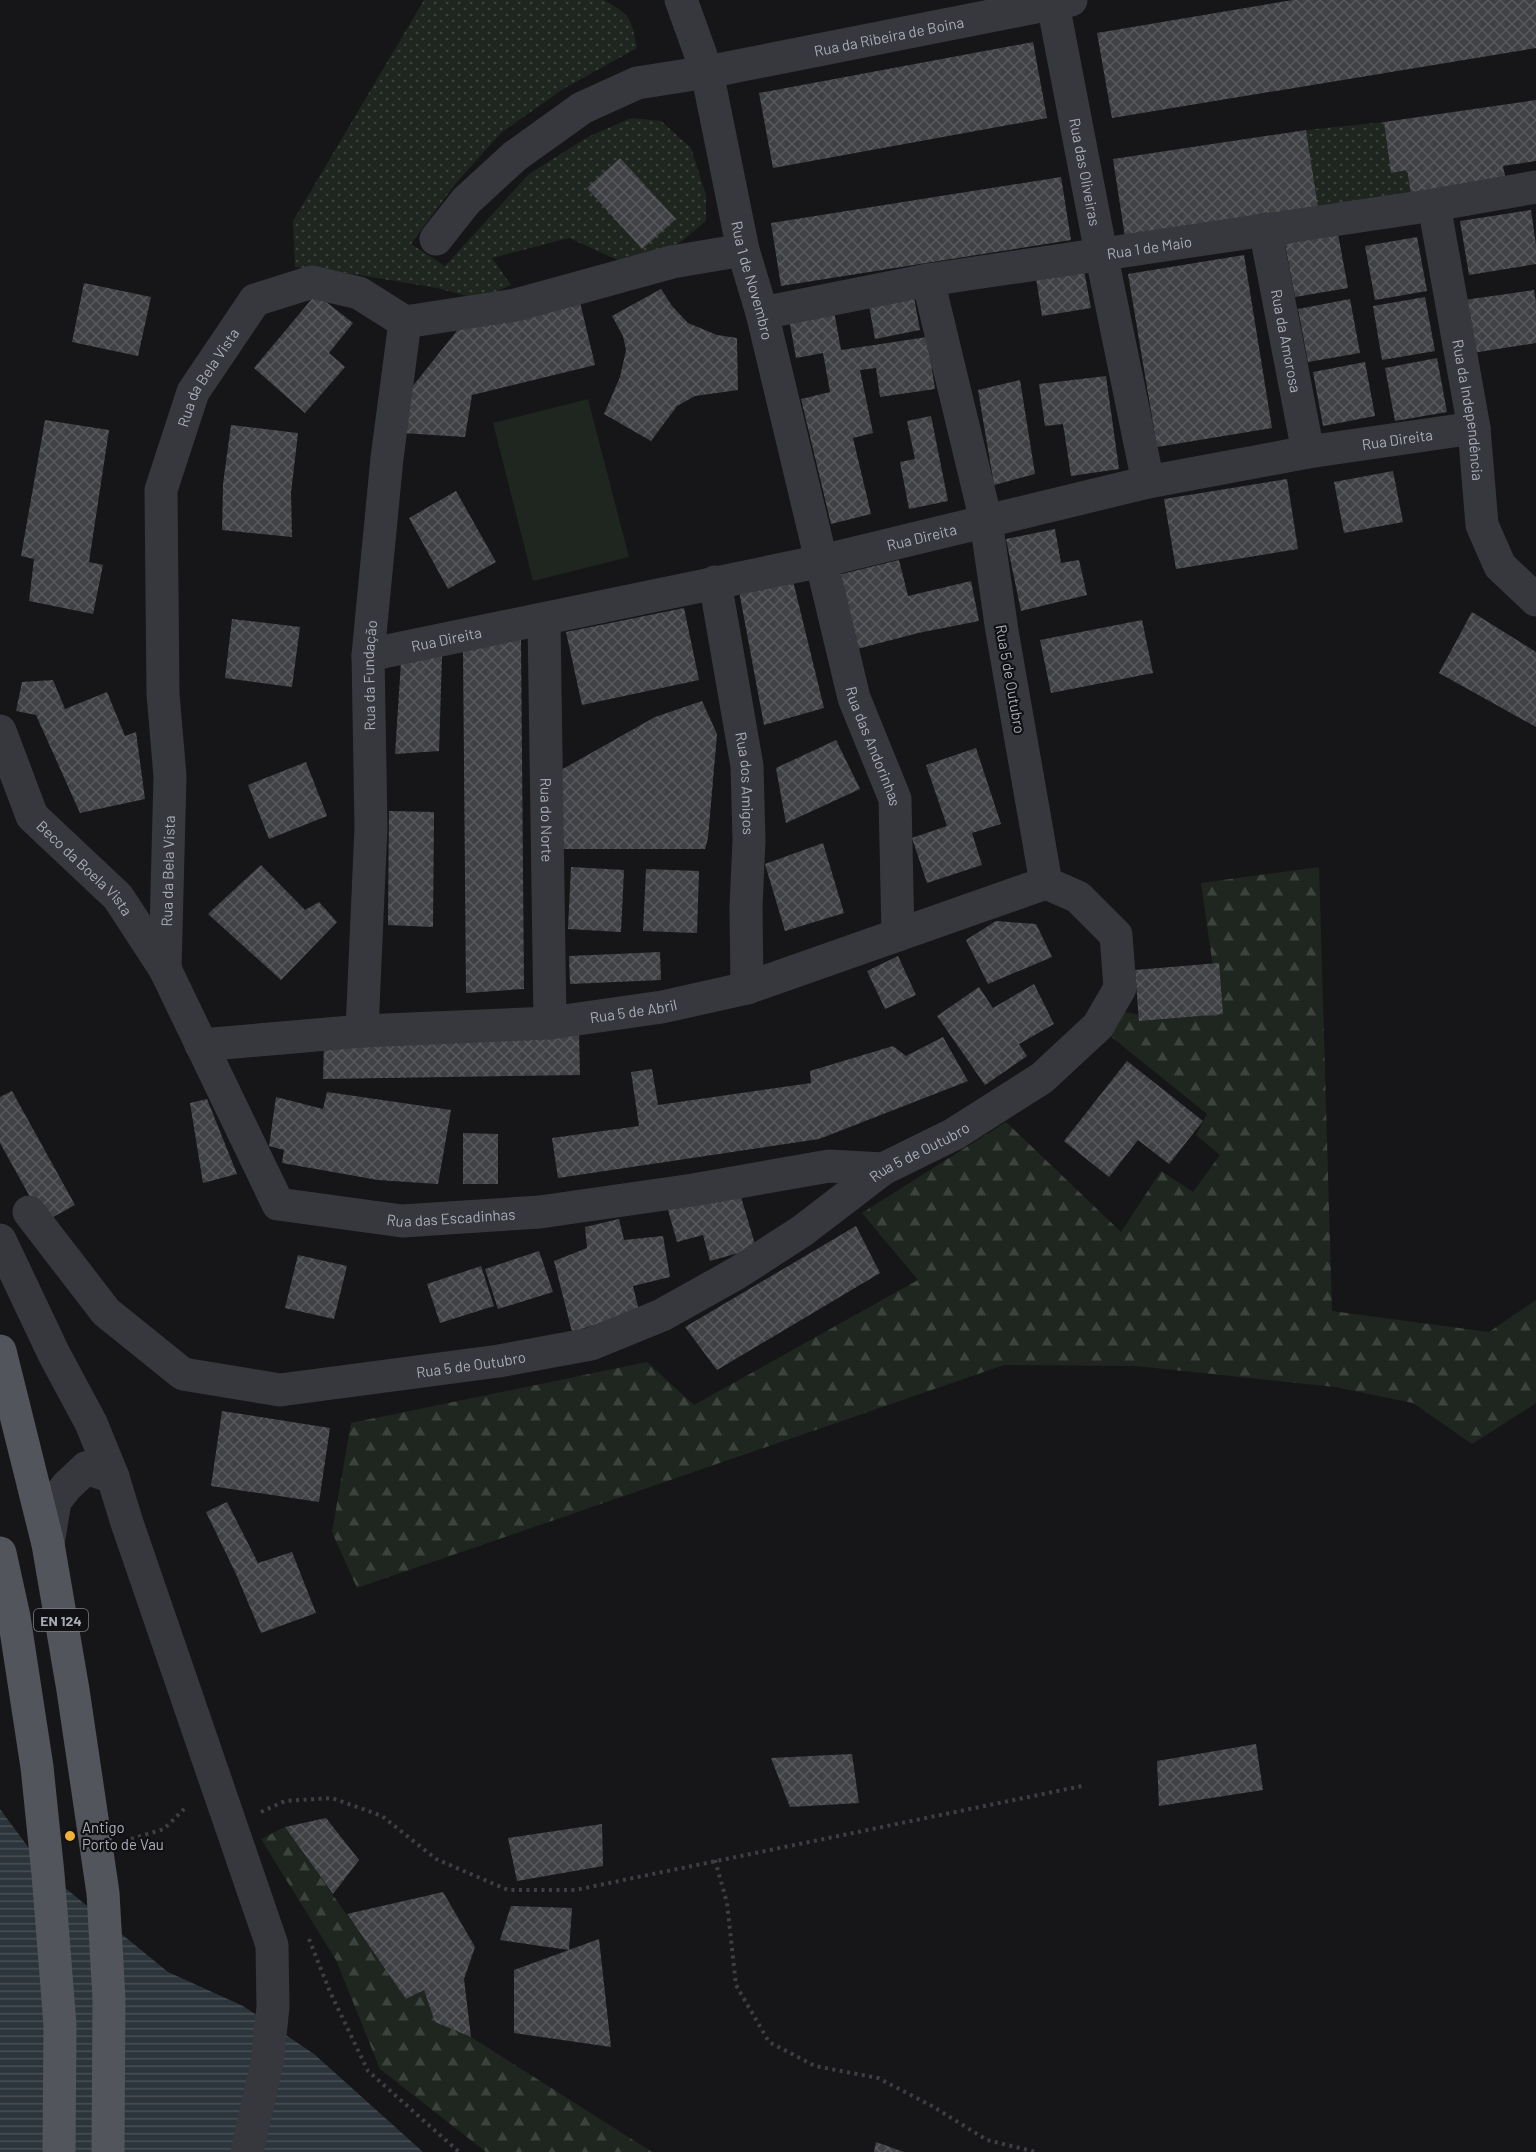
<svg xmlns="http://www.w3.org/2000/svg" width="1536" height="2152" font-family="Barlow,sans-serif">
  <defs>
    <pattern id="grass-dots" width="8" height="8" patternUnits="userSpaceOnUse" patternTransform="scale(1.5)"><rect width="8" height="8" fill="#1e261f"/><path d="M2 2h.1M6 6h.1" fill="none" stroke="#3c433d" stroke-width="1.8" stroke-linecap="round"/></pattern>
    <pattern id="forest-firs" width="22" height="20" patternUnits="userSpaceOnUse" patternTransform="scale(1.5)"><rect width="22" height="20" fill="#1e261f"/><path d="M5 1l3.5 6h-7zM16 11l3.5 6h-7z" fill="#3c433d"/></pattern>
    <pattern id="water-rules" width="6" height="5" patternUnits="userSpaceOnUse" patternTransform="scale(1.5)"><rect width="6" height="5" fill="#2c353c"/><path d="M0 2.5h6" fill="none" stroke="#485056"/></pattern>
    <pattern id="building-cross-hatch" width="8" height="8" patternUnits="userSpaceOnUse" patternTransform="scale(1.5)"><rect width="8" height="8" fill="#404145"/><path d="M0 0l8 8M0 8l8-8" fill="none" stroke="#595a5e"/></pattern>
  </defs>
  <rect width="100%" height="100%" fill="#161618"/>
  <path fill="url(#grass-dots)" d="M424,0H604C631,15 631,18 637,48L563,89L501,133L456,183L411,244L445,266L529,174L588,137L631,118L661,121L691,148L706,195V221L672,249L620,261L569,238L492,258L511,285L479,299L437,288L353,274L295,267L293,221Z
    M1384,122L1392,172L1407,170L1411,194L1318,207L1306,130Z"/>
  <path fill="url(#forest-firs)" d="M1319,867L1332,1311L1489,1332L1536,1300V1403L1472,1444L1413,1403L1335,1387L1136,1366L1004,1365L357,1588L332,1532L351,1423L647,1362L694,1405L918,1280L862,1213L1006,1122L1121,1232L1161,1171L1193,1192L1220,1155L1196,1135L1207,1114L1098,1026L1121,1011L1149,1017L1219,1009L1201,883Z
    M285,1827L406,1999L424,1990L435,2022L471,2037L652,2152H486L380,2069L336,1960L261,1839Z"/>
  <path fill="#1e261f" d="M588,399L629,557L533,581L493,423Z"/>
  <path fill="url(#water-rules)" d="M0,1809L48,1874L168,1972L243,2006L314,2054L423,2152H0Z"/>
  <path fill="url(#building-cross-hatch)" d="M1293,0H1536V48L1112,118L1097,33Z
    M1033,42L1047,118L773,168L759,93Z
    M1536,100V161L1503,166L1506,181L1411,194L1407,170L1391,173L1384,122Z
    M1306,130L1318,207L1125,237L1113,159Z
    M620,158L676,219L642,249L587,188Z
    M1061,177L1071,240L781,286L771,223Z
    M1531,210L1536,245V264L1469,275L1460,221Z
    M1338,234L1348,288L1295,297L1285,244Z
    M1417,237L1427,291L1375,300L1365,246Z
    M1244,255L1272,428L1157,447L1128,274Z
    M1084,270L1091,308L1042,316L1036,278Z
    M84,283L151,297L138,356L72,342Z
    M661,289L672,306L688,323L717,335L737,338L738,390L695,396L677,406L651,441L604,414L620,377L626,350L623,336L612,316Z
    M1534,290L1536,303V343L1472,353L1464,300Z
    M913,292L920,330L875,339L868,300Z
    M316,294L353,323L329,353L345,367L305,413L254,368Z
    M1425,297L1435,351L1382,360L1373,306Z
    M579,298L595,365L472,395L465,437L402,433L408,392L460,327Z
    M1350,299L1360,353L1308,362L1298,309Z
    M834,311L841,350L927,337L935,389L880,397L876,368L860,370L873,433L853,438L871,514L831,524L801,399L830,392L823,353L796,358L789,319Z
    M1437,358L1447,412L1395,421L1385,368Z
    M1365,362L1375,416L1323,426L1313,372Z
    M1106,376L1119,469L1071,476L1063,424L1045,426L1039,384Z
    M1020,380L1035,474L994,485L978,390Z
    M931,416L948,501L909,509L900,462L915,459L907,421Z
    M45,420L109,430L89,562L103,565L93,614L29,601L34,559L21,556Z
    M231,425L298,433L291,493L292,537L222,530L223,484Z
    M1393,471L1403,522L1344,533L1334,482Z
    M1287,479L1298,549L1176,569L1164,499Z
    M456,491L496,562L448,589L409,518Z
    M1055,529L1061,563L1079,560L1087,595L1021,611L1006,539Z
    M899,560L908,596L971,581L979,621L918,633L857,649L838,575Z
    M793,581L824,708L764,725L739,591Z
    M684,608L699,680L582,705L566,632Z
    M1472,612L1536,652V727L1439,673Z
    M232,619L300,627L292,687L225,678Z
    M1142,620L1153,673L1051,693L1040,640Z
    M521,639L524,989L466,993L463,648Z
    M442,656L439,751L395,754L401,662Z
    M53,680L65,709L107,692L125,736L136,732L145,799L80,813L36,715L16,711L22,682Z
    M702,701L717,734L708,838L705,849H561V770L655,717Z
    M836,740L860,789L786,823L776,768Z
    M976,748L1001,824L972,833L982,865L927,883L912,838L947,826L926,765Z
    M306,762L327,816L269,839L248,785Z
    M389,811L434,812L433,927L388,925Z
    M823,843L844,913L785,931L765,864Z
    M261,865L305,910L319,902L337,922L281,980L208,914Z
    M571,867L624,870L621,932L568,929Z
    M646,869L699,871L697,933L643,931Z
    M996,921L1036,924L1052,957L988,984L966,940Z
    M660,952L661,980L570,984L569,956Z
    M898,956L916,995L885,1009L867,971Z
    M1219,963L1223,1014L1139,1021L1135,970Z
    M1034,984L1054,1024L1019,1044L1027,1056L985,1085L937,1016L979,987L993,1008Z
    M579,1032L580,1075L323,1079L324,1044Z
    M943,1037L968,1081L819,1139L558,1178L552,1138L639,1126L631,1072L652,1069L658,1105L811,1083L810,1071L893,1046L906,1056Z
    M1127,1061L1203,1121L1169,1164L1138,1140L1109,1177L1064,1141Z
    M12,1091L75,1205L44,1222L0,1143V1097Z
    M327,1092L451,1110L438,1184L378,1180L282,1163L284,1150L269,1146L276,1097L323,1109Z
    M207,1099L237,1174L203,1183L190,1103Z
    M463,1133L498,1134V1184H463Z
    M739,1190L756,1248L710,1261L703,1235L677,1242L668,1210Z
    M619,1219L624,1240L663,1236L670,1277L633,1286L639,1311L572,1332L554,1261L587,1248L585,1227Z
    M856,1226L880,1273L717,1370L685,1327Z
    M539,1251L553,1292L498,1309L485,1269Z
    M298,1255L347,1266L334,1319L285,1308Z
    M481,1266L494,1306L440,1323L427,1284Z
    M222,1411L330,1428L319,1502L211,1486Z
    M227,1502L258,1563L292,1552L316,1613L261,1633L236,1574L206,1512Z
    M1256,1744L1263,1790L1159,1806L1157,1761Z
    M852,1754L859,1803L790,1807L771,1758Z
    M326,1818L359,1860L333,1894L285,1827Z
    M602,1824L603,1866L517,1881L508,1838Z
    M443,1892L475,1947L464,1979L471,2037L435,2022L424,1990L406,1999L347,1914Z
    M511,1906L572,1908L569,1950L500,1940Z
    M599,1939L611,2047L514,2033V1970Z
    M876,2142L904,2152H874Z"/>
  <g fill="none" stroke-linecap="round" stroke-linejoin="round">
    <path stroke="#3d3f44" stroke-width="4" stroke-dasharray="3 4.5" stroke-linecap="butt" d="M261,1812L285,1801L332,1798L382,1816L436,1859L508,1890H575L1082,1786
      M131,1839L164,1829L187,1806
      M715,1860L727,1903L736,1985L769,2042L815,2066L878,2078L932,2106L987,2140L1036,2152
      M309,1939L330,1992L368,2071L459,2152"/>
    <g stroke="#37383d" stroke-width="33">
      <path id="s1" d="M681,0L707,72L743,250L762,313L854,698L895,799L898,935"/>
      <path id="s2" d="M1053,4L1101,253L1148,482"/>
      <path id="s3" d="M1434,205L1474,428L1482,525L1500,566L1536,600"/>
      <path id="s4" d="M1265,229L1308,452"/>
      <path id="s5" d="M436,239L466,201L515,156L582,108L637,83L707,72L1071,0"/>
      <path id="s6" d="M762,313L928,280L1434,205L1536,187"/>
      <path id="s7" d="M715,582L747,766L749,840L746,907L747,988"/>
      <path id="s8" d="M544,619L550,1023"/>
      <path id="s9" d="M368,655L822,561L1148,482L1308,452L1474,428"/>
      <path id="s10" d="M0,731L32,816L118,897L165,969L278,1204L402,1221L540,1212L693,1190L829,1166L883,1169"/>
      <path id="s11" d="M165,969L170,776L163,694L161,490L193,392L255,300L312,282L359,293L405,322L516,305L672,262L743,250"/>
      <path id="s12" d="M362,1031L371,827L368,655L387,458L405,322"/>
      <path id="s13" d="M201,1045L362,1031L550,1023L662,1007L747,988L1046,883"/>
      <path id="s14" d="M29,1212L106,1312L183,1374L280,1390L499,1361L591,1344L662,1315L737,1273L802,1231L883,1169L954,1134L1042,1078L1098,1026L1120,988L1116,935L1078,897L1046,883L1002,631L986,521L928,280"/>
      <path d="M0,1240L54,1354L91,1423L113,1477L126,1520L272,1945L273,2007L267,2063L247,2152"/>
      <path d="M48,1544L55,1501L67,1486L86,1468L113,1477"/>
    </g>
    <path stroke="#53555c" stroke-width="33" d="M0,1351L48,1544L73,1690L103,1893L109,1999L108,2152
      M0,1553L14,1617L37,1767L48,1874L60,2025L59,2152"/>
  </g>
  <circle fill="#f2b134" stroke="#111113" stroke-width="2" cx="70" cy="1836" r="6"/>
  <g text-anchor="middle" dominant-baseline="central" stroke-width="4.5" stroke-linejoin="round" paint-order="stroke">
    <rect fill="#111113" stroke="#7b7e86" stroke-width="1.5" x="34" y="1609" width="54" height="22" rx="4.5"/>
    <g font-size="14" font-weight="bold" fill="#a8adb8">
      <text x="61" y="1620">EN 124</text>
    </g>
    <g font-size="15" fill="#a8adb8" stroke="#111113">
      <text stroke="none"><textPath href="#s5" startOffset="514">Rua da Ribeira de Boina</textPath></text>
      <text stroke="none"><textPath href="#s2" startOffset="171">Rua das Oliveiras</textPath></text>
      <text stroke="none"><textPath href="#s6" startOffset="393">Rua 1 de Maio</textPath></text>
      <text stroke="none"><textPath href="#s1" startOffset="290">Rua 1 de Novembro</textPath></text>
      <text stroke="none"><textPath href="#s4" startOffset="114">Rua da Amorosa</textPath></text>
      <text stroke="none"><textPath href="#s11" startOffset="602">Rua da Bela Vista</textPath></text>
      <text stroke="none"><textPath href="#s3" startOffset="208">Rua da Independência</textPath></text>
      <text stroke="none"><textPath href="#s9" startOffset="1052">Rua Direita</textPath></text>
      <text stroke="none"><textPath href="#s9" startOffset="566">Rua Direita</textPath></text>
      <text stroke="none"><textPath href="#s9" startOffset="80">Rua Direita</textPath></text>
      <text stroke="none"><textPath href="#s12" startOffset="356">Rua da Fundação</textPath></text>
      <text transform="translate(1011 679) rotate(80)">Rua 5 de Outubro</text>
      <text stroke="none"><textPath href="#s1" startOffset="772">Rua das Andorinhas</textPath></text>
      <text stroke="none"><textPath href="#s7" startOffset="204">Rua dos Amigos</textPath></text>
      <text stroke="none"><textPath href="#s8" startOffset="201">Rua do Norte</textPath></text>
      <text stroke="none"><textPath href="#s10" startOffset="165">Beco da Boela Vista</textPath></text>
      <text stroke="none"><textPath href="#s11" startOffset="98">Rua da Bela Vista</textPath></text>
      <text stroke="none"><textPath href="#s13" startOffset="434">Rua 5 de Abril</textPath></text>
      <text stroke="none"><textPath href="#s14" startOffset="1020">Rua 5 de Outubro</textPath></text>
      <text stroke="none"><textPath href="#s10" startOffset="730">Rua das Escadinhas</textPath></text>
      <text stroke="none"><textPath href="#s14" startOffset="516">Rua 5 de Outubro</textPath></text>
    </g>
    <g font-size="15" fill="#a8adb8" stroke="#111113" text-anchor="start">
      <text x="82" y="1827">Antigo<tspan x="82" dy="17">Porto de Vau</tspan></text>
    </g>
  </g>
</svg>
